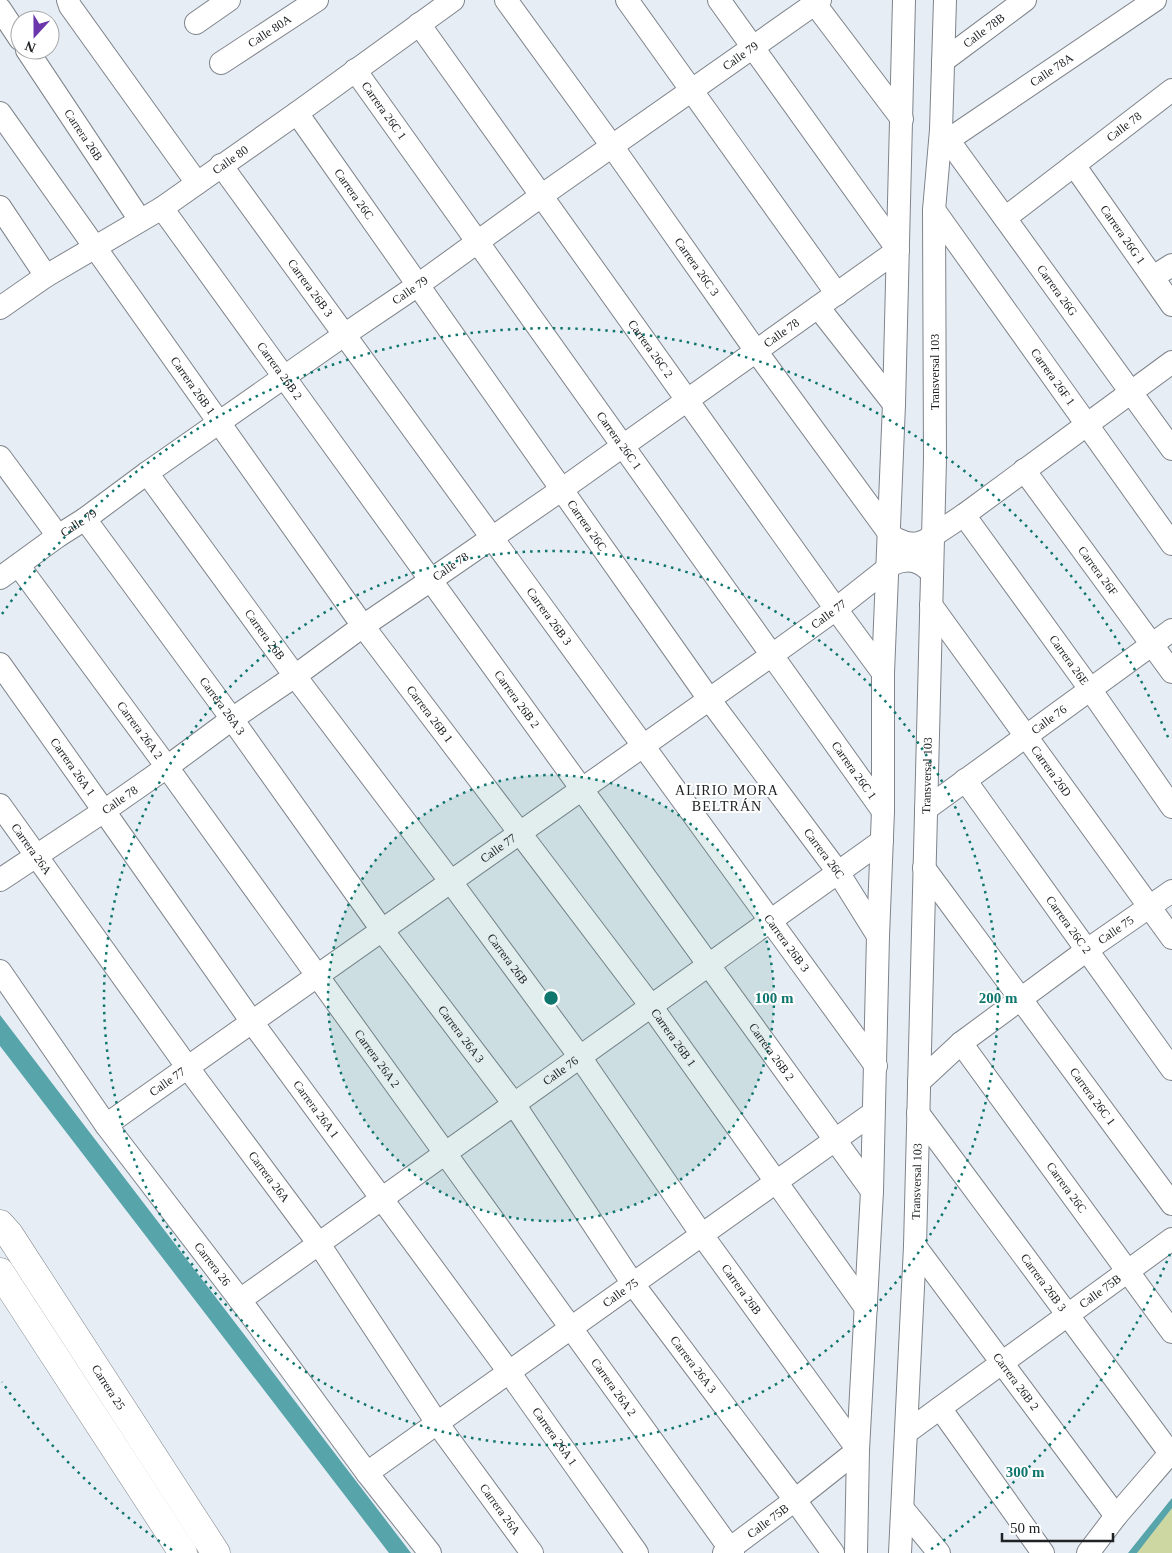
<svg xmlns="http://www.w3.org/2000/svg" width="1172" height="1553" font-family="Georgia,serif">
  <rect width="100%" height="100%" fill="#e7edf4"/>
  <path fill="#ccd7a1" d="M1172,1508V1553H1137L1138,1551Z"/>
  <path fill="#57a4ab" d="M0,1015L411,1553H389L0,1046Z
    M1172,1498V1508L1137,1553H1128Z"/>
  <g fill="none" stroke-linecap="round" stroke-linejoin="round">
    <g stroke="#7f848b" stroke-width="24">
      <g id="minor">
        <path d="M68,0L70,6L197,183"/>
        <path id="s1" d="M506,0L612,146L756,351L889,533L896,539L906,543L916,544L925,541L964,515L1172,362"/>
        <path d="M627,0L837,294"/>
        <path d="M812,0L902,119"/>
        <path d="M0,9L20,39"/>
        <path d="M196,23L229,0"/>
        <path id="s2" d="M419,24L836,609L883,673"/>
        <path id="s3" d="M27,50L140,220"/>
        <path id="s4" d="M943,61L1025,0"/>
        <path id="s5" d="M221,63L317,0"/>
        <path id="s6" d="M355,70L883,811"/>
        <path id="s7" d="M0,113L363,626L651,1006L866,1308"/>
        <path id="s8" d="M297,113L709,699L838,872L878,936"/>
        <path id="s9" d="M941,130L1172,449"/>
        <path id="s10" d="M948,140L1155,0"/>
        <path id="s11" d="M221,165L876,1066"/>
        <path id="s12" d="M1074,165L1172,305"/>
        <path d="M0,207L46,276"/>
        <path id="s13" d="M162,208L872,1191"/>
        <path id="s14" d="M934,210L1172,544"/>
        <path id="s15" d="M1005,218L1172,90"/>
        <path d="M1153,277L1172,265"/>
        <path d="M818,307L894,404"/>
        <path id="s16" d="M0,308L46,276L162,208L297,113L453,0"/>
        <path d="M0,457L58,536"/>
        <path id="s17" d="M1024,470L1172,672"/>
        <path id="s18" d="M147,473L295,676L451,882L580,1057L702,1235L858,1450L795,1500L724,1553"/>
        <path id="s19" d="M964,515L1090,689L1172,807"/>
        <path id="s20" d="M85,519L232,719L382,930L514,1104L633,1284L795,1500L833,1553"/>
        <path id="s21" d="M19,566L167,767L733,1553"/>
        <path id="s22" d="M0,578L58,536L85,519L147,473L344,335L418,285L541,196L820,0"/>
        <path id="s23" d="M931,605L1172,938"/>
        <path id="s24" d="M0,664L104,811L252,1022L509,1372L637,1553"/>
        <path id="s25" d="M965,780L1172,1069"/>
        <path id="s26" d="M0,805L188,1068L319,1244L437,1423L532,1553"/>
        <path id="s27" d="M926,809L1172,630"/>
        <path id="s28" d="M924,868L1172,1204"/>
        <path id="s29" d="M0,880L104,811L167,767L232,719L295,676L363,626L431,580L561,490L898,250L719,0"/>
        <path id="s30" d="M0,971L106,1125L240,1300L367,1473L430,1553"/>
        <path id="s31" d="M961,1043L1172,1332"/>
        <path id="s32" d="M919,1082L961,1043L1087,950L1172,891"/>
        <path id="s33" d="M918,1113L1170,1453"/>
        <path id="s34" d="M106,1125L772,655L836,609L893,564C908,557 922,560 932,574"/>
        <path id="s35" d="M915,1246L1116,1516"/>
        <path id="s36" d="M240,1300L882,841"/>
        <path d="M940,1408L1043,1553"/>
        <path id="s37" d="M907,1432L1172,1239"/>
        <path id="s38" d="M367,1473L873,1113"/>
        <path d="M903,1509L939,1553"/>
        <path d="M856,1553L858,1450L872,1191L878,936L883,811V673L894,404L904,0"/>
        <path id="s39" d="M900,1553L915,1246L935,459L934,210L941,130L945,0"/>
        <path d="M1088,1553L1116,1516L1172,1451"/>
      </g>
    </g>
    <g stroke="#7f848b" stroke-width="29">
      <g id="major">
        <path id="s40" d="M0,1224L9,1234L216,1553"/>
        <path d="M0,1272L183,1553"/>
      </g>
    </g>
    <use href="#minor" stroke="#fff" stroke-width="22"/>
    <use href="#major" stroke="#fff" stroke-width="28"/>
  </g>
  <circle cx="551" cy="998" r="223" fill="#0f766e" fill-opacity=".12"/>
  <g fill="none" stroke="#0f766e" stroke-width="2.5" stroke-dasharray="2.5 5">
    <circle cx="551" cy="998" r="223"/>
    <circle cx="551" cy="998" r="447"/>
    <path d="M1170 1254A670 670 0 0 1 930 1550M172 1550A670 670 0 0 1 2 1382M2 614A670 670 0 0 1 1170 742"/>
  </g>
  <g text-anchor="middle" dominant-baseline="central" stroke-width="4" stroke-linejoin="round" paint-order="stroke">
    <g font-size="12" fill="#202325" stroke="#fff">
      <text stroke="none"><textPath href="#s4" startOffset="51">Calle 78B</textPath></text>
      <text stroke="none"><textPath href="#s5" startOffset="58">Calle 80A</textPath></text>
      <text stroke="none"><textPath href="#s22" startOffset="906">Calle 79</textPath></text>
      <text stroke="none"><textPath href="#s10" startOffset="125">Calle 78A</textPath></text>
      <text stroke="none"><textPath href="#s6" startOffset="50">Carrera 26C 1</textPath></text>
      <text stroke="none"><textPath href="#s15" startOffset="150">Calle 78</textPath></text>
      <text stroke="none"><textPath href="#s3" startOffset="102">Carrera 26B</textPath></text>
      <text stroke="none"><textPath href="#s16" startOffset="274">Calle 80</textPath></text>
      <text stroke="none"><textPath href="#s8" startOffset="99">Carrera 26C</textPath></text>
      <text stroke="none"><textPath href="#s12" startOffset="85">Carrera 26G 1</textPath></text>
      <text stroke="none"><textPath href="#s1" startOffset="328">Carrera 26C 3</textPath></text>
      <text stroke="none"><textPath href="#s11" startOffset="152">Carrera 26B 3</textPath></text>
      <text stroke="none"><textPath href="#s22" startOffset="501">Calle 79</textPath></text>
      <text stroke="none"><textPath href="#s9" startOffset="198">Carrera 26G</textPath></text>
      <text stroke="none"><textPath href="#s29" startOffset="954">Calle 78</textPath></text>
      <text stroke="none"><textPath href="#s2" startOffset="399">Carrera 26C 2</textPath></text>
      <text stroke="none"><textPath href="#s13" startOffset="201">Carrera 26B 2</textPath></text>
      <text transform="translate(935 372) rotate(-90)">Transversal 103</text>
      <text stroke="none"><textPath href="#s14" startOffset="205">Carrera 26F 1</textPath></text>
      <text stroke="none"><textPath href="#s7" startOffset="334">Carrera 26B 1</textPath></text>
      <text stroke="none"><textPath href="#s6" startOffset="455">Carrera 26C 1</textPath></text>
      <text stroke="none"><textPath href="#s22" startOffset="96">Calle 79</textPath></text>
      <text stroke="none"><textPath href="#s8" startOffset="504">Carrera 26C</textPath></text>
      <text stroke="none"><textPath href="#s29" startOffset="549">Calle 78</textPath></text>
      <text stroke="none"><textPath href="#s17" startOffset="125">Carrera 26F</textPath></text>
      <text stroke="none"><textPath href="#s34" startOffset="885">Calle 77</textPath></text>
      <text stroke="none"><textPath href="#s11" startOffset="558">Carrera 26B 3</textPath></text>
      <text stroke="none"><textPath href="#s18" startOffset="200">Carrera 26B</textPath></text>
      <text stroke="none"><textPath href="#s19" startOffset="179">Carrera 26E</textPath></text>
      <text stroke="none"><textPath href="#s13" startOffset="606">Carrera 26B 2</textPath></text>
      <text stroke="none"><textPath href="#s20" startOffset="232">Carrera 26A 3</textPath></text>
      <text stroke="none"><textPath href="#s7" startOffset="739">Carrera 26B 1</textPath></text>
      <text stroke="none"><textPath href="#s27" startOffset="152">Calle 76</textPath></text>
      <text stroke="none"><textPath href="#s21" startOffset="204">Carrera 26A 2</textPath></text>
      <text stroke="none"><textPath href="#s24" startOffset="126">Carrera 26A 1</textPath></text>
      <text stroke="none"><textPath href="#s6" startOffset="860">Carrera 26C 1</textPath></text>
      <text stroke="none"><textPath href="#s23" startOffset="205">Carrera 26D</textPath></text>
      <text stroke="none"><textPath href="#s39" startOffset="778">Transversal 103</textPath></text>
      <text stroke="none"><textPath href="#s29" startOffset="144">Calle 78</textPath></text>
      <text stroke="none"><textPath href="#s26" startOffset="54">Carrera 26A</textPath></text>
      <text stroke="none"><textPath href="#s34" startOffset="480">Calle 77</textPath></text>
      <text stroke="none"><textPath href="#s8" startOffset="909">Carrera 26C</textPath></text>
      <text stroke="none"><textPath href="#s25" startOffset="178">Carrera 26C 2</textPath></text>
      <text stroke="none"><textPath href="#s32" startOffset="249">Calle 75</textPath></text>
      <text stroke="none"><textPath href="#s11" startOffset="962">Carrera 26B 3</textPath></text>
      <text stroke="none"><textPath href="#s18" startOffset="605">Carrera 26B</textPath></text>
      <text stroke="none"><textPath href="#s20" startOffset="638">Carrera 26A 3</textPath></text>
      <text stroke="none"><textPath href="#s7" startOffset="1144">Carrera 26B 1</textPath></text>
      <text stroke="none"><textPath href="#s13" startOffset="1041">Carrera 26B 2</textPath></text>
      <text stroke="none"><textPath href="#s21" startOffset="609">Carrera 26A 2</textPath></text>
      <text stroke="none"><textPath href="#s36" startOffset="394">Calle 76</textPath></text>
      <text stroke="none"><textPath href="#s34" startOffset="75">Calle 77</textPath></text>
      <text stroke="none"><textPath href="#s28" startOffset="284">Carrera 26C 1</textPath></text>
      <text stroke="none"><textPath href="#s24" startOffset="546">Carrera 26A 1</textPath></text>
      <text stroke="none"><textPath href="#s26" startOffset="459">Carrera 26A</textPath></text>
      <text stroke="none"><textPath href="#s39" startOffset="372">Transversal 103</textPath></text>
      <text stroke="none"><textPath href="#s31" startOffset="179">Carrera 26C</textPath></text>
      <text stroke="none"><textPath href="#s30" startOffset="362">Carrera 26</textPath></text>
      <text stroke="none"><textPath href="#s33" startOffset="211">Carrera 26B 3</textPath></text>
      <text stroke="none"><textPath href="#s18" startOffset="1010">Carrera 26B</textPath></text>
      <text stroke="none"><textPath href="#s37" startOffset="239">Calle 75B</textPath></text>
      <text stroke="none"><textPath href="#s38" startOffset="311">Calle 75</textPath></text>
      <text stroke="none"><textPath href="#s20" startOffset="1042">Carrera 26A 3</textPath></text>
      <text stroke="none"><textPath href="#s35" startOffset="169">Carrera 26B 2</textPath></text>
      <text stroke="none"><textPath href="#s40" startOffset="196">Carrera 25</textPath></text>
      <text stroke="none"><textPath href="#s21" startOffset="1014">Carrera 26A 2</textPath></text>
      <text stroke="none"><textPath href="#s24" startOffset="951">Carrera 26A 1</textPath></text>
      <text stroke="none"><textPath href="#s26" startOffset="864">Carrera 26A</textPath></text>
      <text transform="translate(768 1521) rotate(-37)">Calle 75B</text>
    </g>
    <g font-size="14" letter-spacing="1" fill="#202325" stroke="#fff">
      <text x="727" y="790">ALIRIO MORA<tspan x="727" dy="16">BELTRÁN</tspan></text>
    </g>
  </g>
  <circle cx="551" cy="998" r="8" fill="#0f766e" stroke="#fff" stroke-width="2.5"/>
  <g font-size="15" text-anchor="middle" font-weight="bold" fill="#0f766e" stroke="#fff" stroke-width="4" stroke-linejoin="round" paint-order="stroke">
    <text x="774" y="1003">100 m</text>
    <text x="998" y="1003">200 m</text>
    <text x="1025" y="1477">300 m</text>
  </g>
  <g transform="translate(35 35) rotate(201)"><circle r="24" fill="#ffffff" stroke="#a6a7a8"/>
  <path d="M0-4L9 19L0 12L-9 19Z" fill="#6c37ad"/>
  <text y="-8" font-size="14" font-weight="bold" text-anchor="middle" fill="#202325">N</text>
  </g>
  <path d="M1002 1533v8h111v-8" fill="none" stroke="#202325" stroke-width="2.5"/>
  <text x="1010" y="1533" font-size="15" fill="#202325" stroke="#ffffff" stroke-width="4" paint-order="stroke">50 m</text>
</svg>
